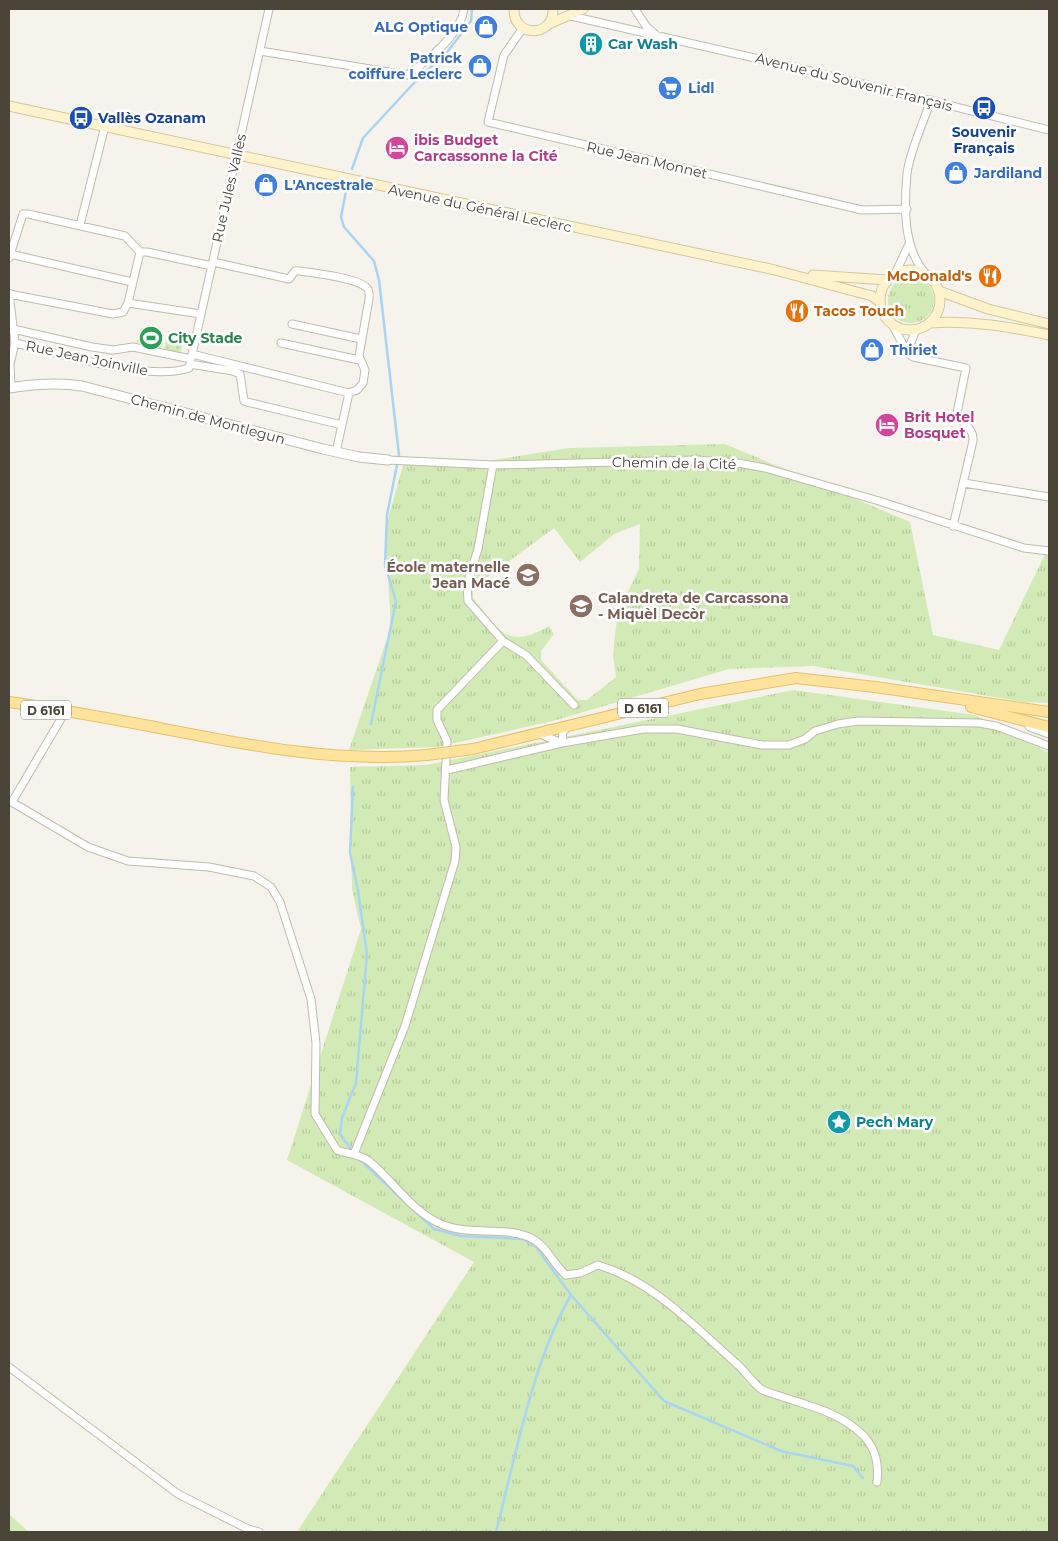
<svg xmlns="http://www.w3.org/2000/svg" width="1058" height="1541" font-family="Montserrat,sans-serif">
  <defs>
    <pattern id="grass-tufts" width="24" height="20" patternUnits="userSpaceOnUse" patternTransform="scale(1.25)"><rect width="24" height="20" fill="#d2eab5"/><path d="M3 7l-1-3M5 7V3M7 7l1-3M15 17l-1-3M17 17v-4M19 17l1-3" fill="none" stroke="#b6ca9c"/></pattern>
    <pattern id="park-dots" width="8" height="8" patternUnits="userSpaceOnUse" patternTransform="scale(1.25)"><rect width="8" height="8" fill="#d2eab5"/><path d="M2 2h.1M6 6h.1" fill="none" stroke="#b6ca9c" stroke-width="1.8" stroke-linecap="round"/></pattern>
  </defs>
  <rect width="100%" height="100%" fill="#f6f3ec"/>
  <path fill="url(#grass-tufts)" fill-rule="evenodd" d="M888 300a23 23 0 1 1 46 0a23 23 0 1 1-46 0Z
    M725,444L910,522L933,635L999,650L1045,554H1049V703L1024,702L813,666L729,669L553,721L437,747L349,750L391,627L385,530L403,465L487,461L569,448ZM640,524L639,569L618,612L615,635L613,655L616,677L587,700H578L541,660V651L554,634L549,626C506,651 499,630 473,598V588L554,528L580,562L614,534Z
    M793,690L975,715L1049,753V1532H297L474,1262L287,1160L361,929L352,889L350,767L427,765Z
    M9,1514L29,1532H9Z"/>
  <path fill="url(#park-dots)" d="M168,331L185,334L180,354L164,351Z"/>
  <path fill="#d2eab5" d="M141,329L163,334V346L160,348L138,343L137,341Z"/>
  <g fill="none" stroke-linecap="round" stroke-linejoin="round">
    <path stroke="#a9d4f2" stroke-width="2.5" d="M352,169L363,138L413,84L448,51L471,21L472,9
      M346,191L341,217L344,227L374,261L379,280L399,455L387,515L385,565L396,601L371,724
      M353,1152L340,1134L342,1118L356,1083L367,954L358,891L350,853L353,787
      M358,1158L434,1229L461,1236L523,1239L536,1247L571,1295L664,1401L781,1451L853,1466L863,1478
      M496,1532C515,1459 533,1360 571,1295"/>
    <g stroke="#c2bbae" stroke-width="9">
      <path id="minor" d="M635,9L646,26L655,34
        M571,16L790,66L1049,130
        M523,28L504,55L488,122L862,210L907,209
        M260,51L407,75C427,61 461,34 464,9
        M80,225L105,126
        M140,252H147L212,266
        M10,254L132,282
        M9,258L23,214H28L125,236L140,252L128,303L123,312L113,314L9,294
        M213,262L289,279L295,271H300C315,273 358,278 367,288C370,291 369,295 369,299L359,356L365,370L363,383L357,390L349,393
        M895,274L909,244
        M926,274C903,249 904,206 907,174C909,153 924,121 931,100
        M9,293L15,343L10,364L11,387
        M128,303L201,314
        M292,324L361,339
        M892,324L907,352L913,357L966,368L957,413C961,425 974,426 973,441L953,526
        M13,329L92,347L113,350L133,347L191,359
        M15,343C60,353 147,382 189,368L269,9
        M281,343L359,360
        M907,352L916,330
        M192,354L349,393L336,452
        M190,364L233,371L240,374L244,401L247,402L342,425
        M388,460L493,465L696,460L738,463L765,468L879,501L1024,548L1049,551
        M493,465L478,549L467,584L468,601L503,641L526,655L574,705
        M964,483L1049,497
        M537,733L562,743L563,732L568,726
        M447,770L562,743L643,729H677L762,745H789L805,739L815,731L838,724L858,721L979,723L996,726L1049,746
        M10,801L88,847L128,861L209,867L254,876L271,887L280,902L311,999L316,1043L315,1114L337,1150C347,1154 359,1154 369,1161C391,1179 407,1205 433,1220C463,1238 498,1225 529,1237C547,1245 552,1263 566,1275L580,1273L598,1265C653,1281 695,1327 737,1364C745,1371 752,1382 761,1389C767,1393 778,1395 786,1398C814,1407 842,1414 864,1436C876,1450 879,1464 877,1482
        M12,802L65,712
        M354,1154L405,1026L455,861L456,847L444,800L447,741L437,720V710L503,641
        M9,1367L178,1494L248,1529L259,1532"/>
    </g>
    <g stroke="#c2bbae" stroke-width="11">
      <path id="tertiary" d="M9,388C34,384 57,382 82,386L323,449L359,457L388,460
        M1030,726L1049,733"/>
    </g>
    <g stroke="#d6c79b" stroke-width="11">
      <path id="secondary" d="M514,9C513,38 554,38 553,9
        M549,24L583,9
        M9,106L775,270L872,296L880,302
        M880 300a30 30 0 1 1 60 0a30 30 0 1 1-60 0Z
        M813,275L887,280
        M939,291L988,309L1049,324
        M930,323C972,320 1009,327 1049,335"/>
    </g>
    <g stroke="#e6c16a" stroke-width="12">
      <path id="primary" d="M9,702C58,709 107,718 155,727C246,745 335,763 427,755
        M971,707L1049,727
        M473,749L700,694L796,678L875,687L1049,712"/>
    </g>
    <use href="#minor" stroke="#fff" stroke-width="7"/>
    <use href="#tertiary" stroke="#fff" stroke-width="9"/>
    <use href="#secondary" stroke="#fff3cd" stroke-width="9"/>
    <use href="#primary" stroke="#ffe39c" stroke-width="10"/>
    <g stroke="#e6c16a" stroke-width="12" stroke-linecap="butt">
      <path id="primary-bridge" d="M427,755L473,749"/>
    </g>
    <use href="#primary-bridge" stroke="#ffe39c" stroke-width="10"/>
  </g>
  <defs>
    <g id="shop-disc" transform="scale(1.25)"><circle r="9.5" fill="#3f7fe0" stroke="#fff"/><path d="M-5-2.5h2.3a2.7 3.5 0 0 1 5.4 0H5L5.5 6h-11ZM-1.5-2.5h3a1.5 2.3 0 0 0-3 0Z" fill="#fff"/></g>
    <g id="building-disc" transform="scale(1.25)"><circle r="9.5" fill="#0f9aa8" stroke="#fff"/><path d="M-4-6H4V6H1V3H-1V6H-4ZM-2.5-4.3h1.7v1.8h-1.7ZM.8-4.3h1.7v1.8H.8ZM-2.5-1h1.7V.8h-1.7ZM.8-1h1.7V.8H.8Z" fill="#fff"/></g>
    <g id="supermarket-disc" transform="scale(1.25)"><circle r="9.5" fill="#3f7fe0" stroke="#fff"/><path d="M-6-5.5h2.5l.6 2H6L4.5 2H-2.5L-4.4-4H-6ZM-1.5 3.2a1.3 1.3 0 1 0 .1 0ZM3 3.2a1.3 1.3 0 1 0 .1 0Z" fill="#fff"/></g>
    <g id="bus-disc" transform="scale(1.25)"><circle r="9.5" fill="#1a4fb4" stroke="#fff"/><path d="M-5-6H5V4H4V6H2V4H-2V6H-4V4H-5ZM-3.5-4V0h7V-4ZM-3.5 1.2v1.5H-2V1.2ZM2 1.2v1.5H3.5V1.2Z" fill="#fff"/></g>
    <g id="hotel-disc" transform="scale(1.25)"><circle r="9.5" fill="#d1479c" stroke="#fff"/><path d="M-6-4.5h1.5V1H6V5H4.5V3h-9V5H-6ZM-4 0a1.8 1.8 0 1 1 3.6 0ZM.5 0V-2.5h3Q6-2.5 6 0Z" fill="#fff"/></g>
    <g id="restaurant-disc" transform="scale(1.25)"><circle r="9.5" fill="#e8710a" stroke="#fff"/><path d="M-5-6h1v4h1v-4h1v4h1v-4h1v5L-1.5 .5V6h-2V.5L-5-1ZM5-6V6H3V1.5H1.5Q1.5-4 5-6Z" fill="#fff"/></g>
    <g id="stadium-disc" transform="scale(1.25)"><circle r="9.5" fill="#2e9e5b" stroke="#fff"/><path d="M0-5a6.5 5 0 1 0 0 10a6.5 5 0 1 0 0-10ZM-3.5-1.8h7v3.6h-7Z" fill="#fff"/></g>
    <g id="school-disc" transform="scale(1.25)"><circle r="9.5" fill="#8d6e63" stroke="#fff"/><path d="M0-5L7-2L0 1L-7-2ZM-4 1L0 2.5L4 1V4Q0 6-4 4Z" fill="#fff"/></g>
    <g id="sight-disc" transform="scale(1.25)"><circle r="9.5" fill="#0f9aa8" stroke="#fff"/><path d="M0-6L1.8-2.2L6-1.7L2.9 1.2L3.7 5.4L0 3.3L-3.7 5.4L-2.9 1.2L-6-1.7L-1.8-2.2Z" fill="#fff"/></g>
  </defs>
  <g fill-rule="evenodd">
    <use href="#shop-disc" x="486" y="27"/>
    <use href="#building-disc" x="591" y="44"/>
    <use href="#shop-disc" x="480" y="66"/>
    <use href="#supermarket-disc" x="670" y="88"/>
    <use href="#bus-disc" x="984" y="108"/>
    <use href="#bus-disc" x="81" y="118"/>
    <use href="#hotel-disc" x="397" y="148"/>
    <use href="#shop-disc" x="956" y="173"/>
    <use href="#shop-disc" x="266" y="185"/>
    <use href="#restaurant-disc" x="990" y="276"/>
    <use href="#restaurant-disc" x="797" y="311"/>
    <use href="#stadium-disc" x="151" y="338"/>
    <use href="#shop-disc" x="872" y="350"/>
    <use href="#hotel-disc" x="887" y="425"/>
    <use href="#school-disc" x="528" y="575"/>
    <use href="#school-disc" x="581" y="606"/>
    <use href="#sight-disc" x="839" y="1122"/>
  </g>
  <g text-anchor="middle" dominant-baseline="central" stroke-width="5" stroke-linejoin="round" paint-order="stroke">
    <g fill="#fff" stroke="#817c74" stroke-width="1">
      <rect x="618" y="698.5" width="50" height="19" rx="4"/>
      <rect x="21" y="700.5" width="50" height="19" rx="4"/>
    </g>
    <g font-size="12" font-weight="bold" fill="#4b4439">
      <text x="643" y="708">D 6161</text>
      <text x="46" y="710">D 6161</text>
    </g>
    <g font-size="14" font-weight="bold" fill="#366cbe" stroke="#fff" text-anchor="start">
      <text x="468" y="27" text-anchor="end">ALG Optique</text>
      <text x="462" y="58" text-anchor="end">Patrick<tspan x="462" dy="16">coiffure Leclerc</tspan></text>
      <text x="688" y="88">Lidl</text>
      <text x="974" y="173">Jardiland</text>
      <text x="284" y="185">L'Ancestrale</text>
      <text x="890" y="350">Thiriet</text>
    </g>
    <g font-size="14" font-weight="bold" fill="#0d838f" stroke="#fff" text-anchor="start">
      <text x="608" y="44">Car Wash</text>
      <text x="856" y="1122">Pech Mary</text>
    </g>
    <g font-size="14" fill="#4b4439" stroke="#fff">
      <text transform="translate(854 82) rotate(14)">Avenue du Souvenir Français</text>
      <text transform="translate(647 160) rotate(13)">Rue Jean Monnet</text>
      <text transform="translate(229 188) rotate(-77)">Rue Jules Vallès</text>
      <text transform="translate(480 208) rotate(12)">Avenue du Général Leclerc</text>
      <text transform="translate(87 358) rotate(12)">Rue Jean Joinville</text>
      <text transform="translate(208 419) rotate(15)">Chemin de Montlegun</text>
      <text transform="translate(674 463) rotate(1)">Chemin de la Cité</text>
    </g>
    <g font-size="14" font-weight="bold" fill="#164399" stroke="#fff" text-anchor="start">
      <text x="98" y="118">Vallès Ozanam</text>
      <text x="984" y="132" text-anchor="middle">Souvenir<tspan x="984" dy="16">Français</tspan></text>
    </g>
    <g font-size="14" font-weight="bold" fill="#b23c85" stroke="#fff" text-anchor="start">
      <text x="414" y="140">ibis Budget<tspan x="414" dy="16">Carcassonne la Cité</tspan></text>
      <text x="904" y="417">Brit Hotel<tspan x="904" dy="16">Bosquet</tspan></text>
    </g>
    <g font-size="14" font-weight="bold" fill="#c56008" stroke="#fff" text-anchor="end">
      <text x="972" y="276">McDonald's</text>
      <text x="814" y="311" text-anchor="start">Tacos Touch</text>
    </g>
    <g font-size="14" font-weight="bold" fill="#27864d" stroke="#fff" text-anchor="start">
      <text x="168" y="338">City Stade</text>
    </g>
    <g font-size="14" font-weight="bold" fill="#785e54" stroke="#fff" text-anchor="end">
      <text x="510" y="567">École maternelle<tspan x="510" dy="16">Jean Macé</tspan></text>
      <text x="598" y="598" text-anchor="start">Calandreta de Carcassona<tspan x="598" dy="16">- Miquèl Decòr</tspan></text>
    </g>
  </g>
  <rect width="1058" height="1541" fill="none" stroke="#4b4439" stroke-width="20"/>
</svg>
